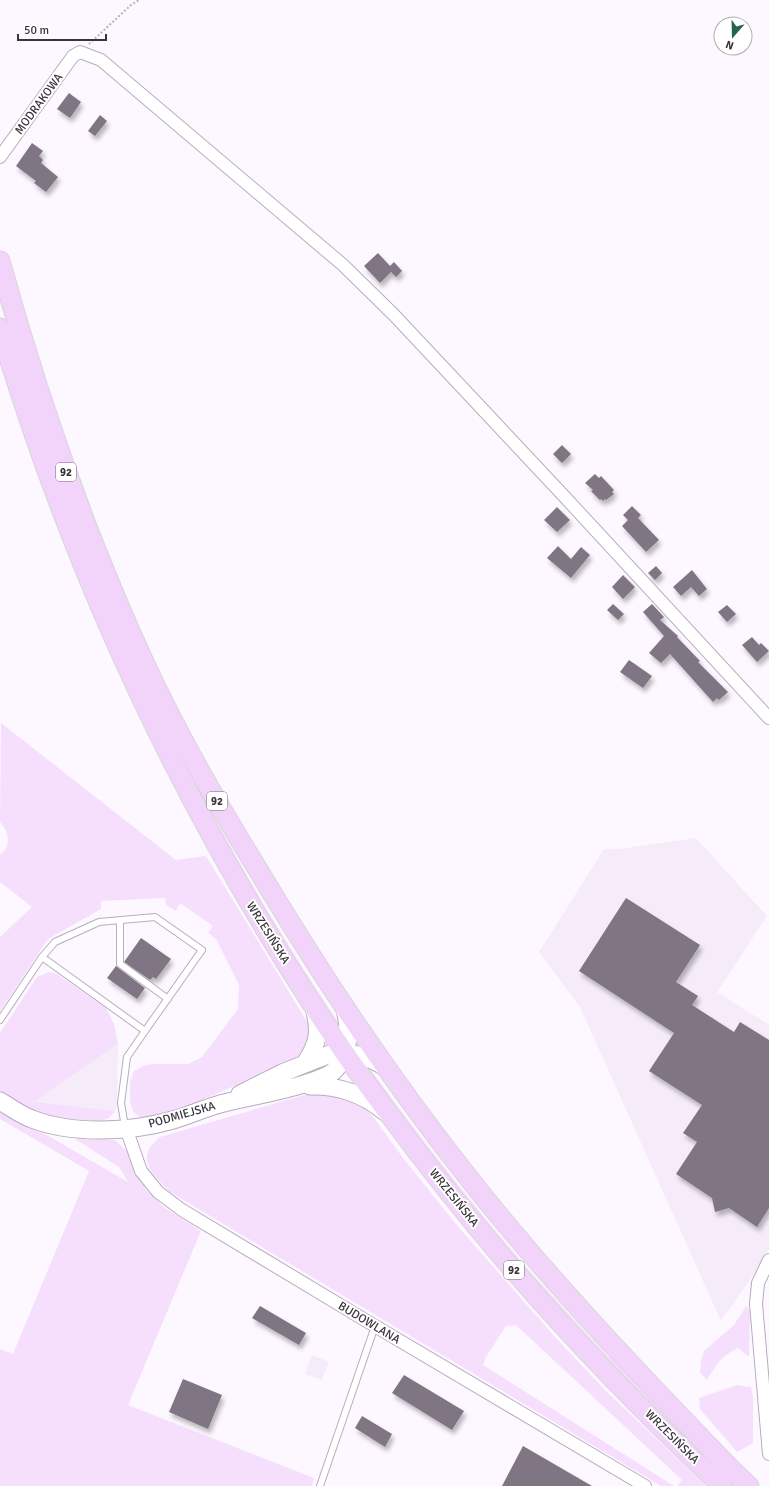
<svg xmlns="http://www.w3.org/2000/svg" width="769" height="1486" font-family="Signika,sans-serif">
  <defs>
    <filter id="shadow"><feDropShadow dx="2.5" dy="4.5" stdDeviation="2" flood-color="#0004"/></filter>
  </defs>
  <rect width="100%" height="100%" fill="#fdf8ff"/>
  <path fill="#f5ebf9" d="M696,838L767,916L717,992L769,1025V1249L754,1274L721,1321L580,1007L539,952L604,849H619Z
    M118,1044L117,1106L115,1111L36,1102L45,1094Z
    M312,1355L329,1362L322,1380L305,1374Z"/>
  <path fill="#f6dffd" d="M0,285L197,784L220,828L264,905L301,965L340,1025L342,1033L280,940L180,761L10,335L0,303Z
    M1,723L176,860L206,856L309,1025L312,1039L299,1058L165,1116L149,1120L138,1116L133,1111L130,1101V1082L134,1071L143,1066L152,1064H188L202,1057L238,1009L239,985L216,939L208,933L213,926L180,903L176,911L166,905L165,898L101,901V909L48,939L0,1011V937L32,907L0,882V855C12,845 9,832 0,822Z
    M49,972L57,974L106,1008L114,1024L118,1044L45,1094L36,1102L115,1111L109,1118L99,1122L78,1121L33,1114L0,1094V1033L37,977Z
    M358,1059L365,1062C426,1145 489,1227 558,1302C611,1360 667,1415 723,1470L718,1474L620,1375L485,1227Z
    M332,1092L360,1104L371,1114L403,1158L460,1229L556,1338L605,1390L705,1485L704,1486H677L682,1480L516,1325L506,1326L486,1357L483,1365L674,1486H661L170,1192C159,1180 138,1164 151,1146C153,1143 157,1140 160,1137L311,1093Z
    M0,1108L128,1182L119,1167L75,1139L115,1140L128,1152L146,1190L165,1208L201,1231L128,1405L314,1478L312,1486H0V1349L13,1354L89,1171L0,1119Z
    M746,1306L750,1310L749,1357L738,1348C720,1357 717,1364 707,1380L700,1373L701,1360L704,1351L734,1325Z
    M737,1385L751,1387L753,1396V1443L737,1452L700,1409L699,1398Z"/>
  <path fill="#7f7483" filter="url(#shadow)" d="M69,93L81,102L70,118L57,109Z
    M100,115L107,121L95,136L88,131Z
    M32,143L43,151L39,156L43,160L41,163L58,177L46,192L34,183L36,181L16,166Z
    M378,253L390,266L394,262L402,271L396,277L391,272L380,283L364,266Z
    M562,445L571,454L562,463L553,454Z
    M595,474L599,478L601,476L614,490L612,492L614,494L606,500L605,499L603,501L601,499L600,500L591,491L593,490L585,483Z
    M632,506L641,515L638,518L659,540L646,552L622,526L628,520L623,515Z
    M557,507L570,520L557,532L544,520Z
    M558,546L571,559L581,547L590,555L571,578L547,558Z
    M656,566L662,573L655,580L648,573Z
    M692,570L707,589L699,596L691,587L681,596L673,587Z
    M623,575L635,587L623,599L612,587Z
    M613,604L624,614L618,620L607,610Z
    M652,604L664,617L660,620L678,636L677,637L700,661L698,662L728,692L719,700L717,698L713,702L670,654L661,663L649,653L664,636L643,612Z
    M727,605L736,614L727,622L718,612Z
    M752,637L759,645L761,643L769,651L757,662L742,645Z
    M629,660L652,676L643,688L620,672Z
    M626,898L700,945L676,982L698,996L692,1005L734,1032L740,1022L769,1040V1208L757,1227L729,1208L715,1212L712,1198L676,1174L697,1142L683,1133L702,1105L649,1071L674,1033L579,971Z
    M141,938L171,959L156,979L153,977L150,980L124,962Z
    M116,966L145,988L137,999L107,978Z
    M260,1306L306,1333L299,1345L252,1318Z
    M404,1375L464,1411L452,1430L392,1393Z
    M183,1379L222,1395L208,1429L169,1412Z
    M362,1416L392,1434L385,1447L355,1428Z
    M523,1446L592,1486H502Z"/>
  <g fill="none" stroke-linecap="round" stroke-linejoin="round">
    <g stroke="#b8acbd" stroke-width="8">
      <path id="lane" d="M120,920V964L168,999
        M42,957L55,942L99,922L155,917L202,950L145,1031
        M0,1020L42,957L145,1031L127,1057L121,1103L125,1127
        M320,1486L375,1326"/>
    </g>
    <g stroke="#b8acbd" stroke-width="14">
      <path id="street" d="M0,157L73,56L80,52L101,60L343,265L394,315L562,494L769,718
        M126,1128L141,1171L158,1192L182,1210L375,1326L645,1486
        M769,1260L758,1283L756,1304L769,1454"/>
    </g>
    <g stroke="#b8acbd" stroke-width="19">
      <path id="secondary" d="M306,1062C319,1042 320,1030 314,1008
        M310,1086C337,1085 364,1094 385,1112
        M240,1094L282,1073L330,1054C353,1050 368,1057 387,1068
        M0,1101C10,1107 21,1115 32,1119C73,1135 131,1132 173,1120C191,1115 209,1106 228,1102C257,1095 285,1091 313,1081C321,1078 329,1076 335,1070C350,1055 350,1029 345,1010"/>
    </g>
    <g stroke="#d7d6d8" stroke-width="21">
      <path id="primary" d="M0,261C25,352 54,440 87,527C107,578 128,629 152,679C184,746 221,810 260,873C324,980 393,1083 471,1181C551,1282 640,1375 730,1468L749,1486
        M0,328C78,589 191,827 344,1052C358,1073 374,1093 389,1114C487,1248 600,1372 722,1486"/>
    </g>
    <path stroke="#b7b2b9" stroke-width="2" stroke-dasharray="2 2" stroke-linecap="butt" d="M89,44L131,5L139,0"/>
    <use href="#lane" stroke="#fff" stroke-width="6"/>
    <use href="#street" stroke="#fff" stroke-width="12"/>
    <use href="#secondary" stroke="#fff" stroke-width="17"/>
    <use href="#primary" stroke="#f2d4fb" stroke-width="19"/>
  </g>
  <g text-anchor="middle" dominant-baseline="central" stroke-width="4" stroke-linejoin="round" paint-order="stroke">
    <g fill="#fff" stroke="#747176" stroke-width="1">
      <rect x="56" y="463" width="20" height="18" rx="3"/>
      <rect x="207" y="792" width="20" height="18" rx="3"/>
      <rect x="504" y="1261" width="20" height="18" rx="3"/>
    </g>
    <g font-size="11" font-weight="bold" fill="#39343b">
      <text x="66" y="472">92</text>
      <text x="217" y="801">92</text>
      <text x="514" y="1270">92</text>
    </g>
    <g font-size="12" fill="#39343b" stroke="#fff">
      <text transform="translate(39 104) rotate(-54)">MODRAKOWA</text>
      <text transform="translate(268 933) rotate(58)">WRZESIŃSKA</text>
      <text transform="translate(182 1115) rotate(-16)">PODMIEJSKA</text>
      <text transform="translate(454 1198) rotate(51)">WRZESIŃSKA</text>
      <text transform="translate(369 1323) rotate(31)">BUDOWLANA</text>
      <text transform="translate(672 1437) rotate(45)">WRZESIŃSKA</text>
    </g>
  </g>
  <g transform="translate(733 36) rotate(200)"><circle r="19" fill="#ffffff" stroke="#b0aeb1"/>
  <path d="M0-3L7 15L0 10L-7 15Z" fill="#26634e"/>
  <text y="-6" font-size="11" font-weight="bold" text-anchor="middle" fill="#39343b">N</text>
  </g>
  <path d="M18 34v6h88v-6" fill="none" stroke="#39343b" stroke-width="2"/>
  <text x="24" y="34" font-size="12" fill="#39343b" stroke="#ffffff" stroke-width="3" paint-order="stroke">50 m</text>
</svg>
